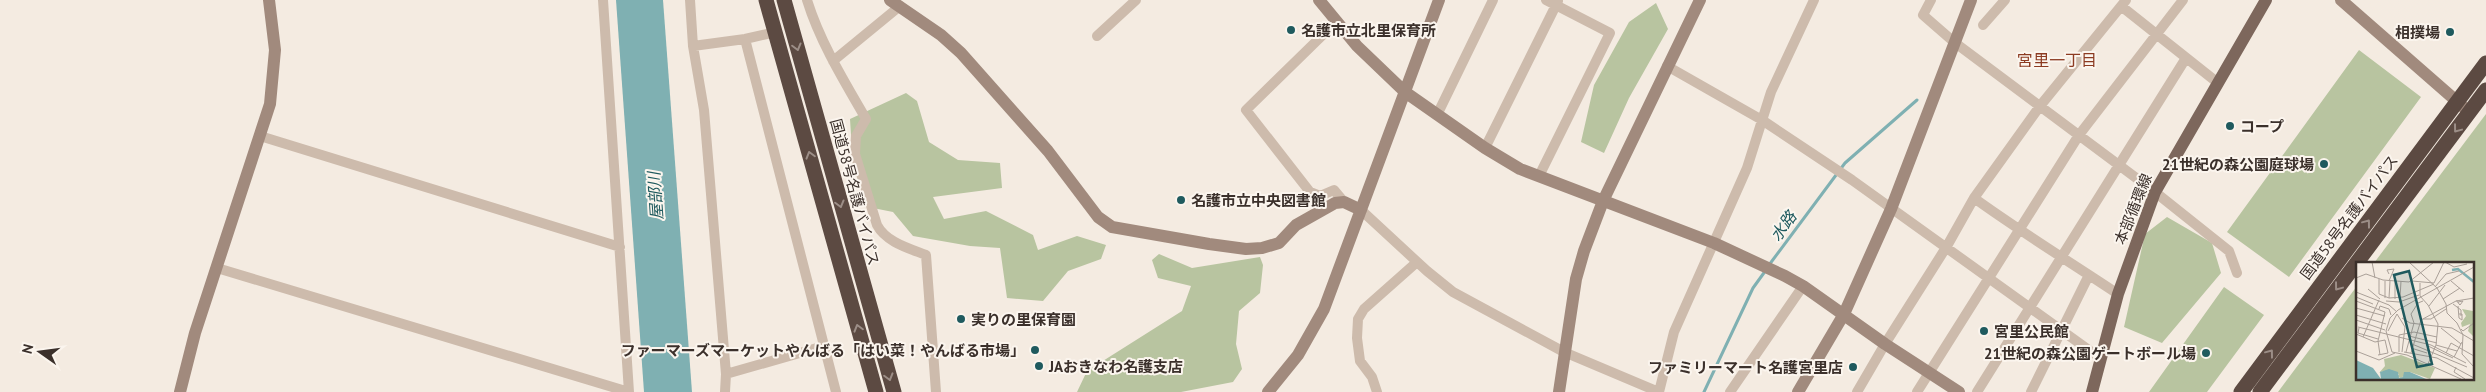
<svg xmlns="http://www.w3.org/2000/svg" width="2486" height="392" font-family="'PT Sans','Noto Sans JP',sans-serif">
  <rect width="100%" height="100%" fill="#f4ebe1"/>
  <path fill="#b8c4a0" d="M1656,3L1668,29L1629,98L1604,153L1581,142L1594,85L1629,22Z
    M2359,50L2421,97L2289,277L2227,232Z
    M906,93L917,101L929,142L958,160L1000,163L1002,188L933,197L944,219L986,211L1033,235L1038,250L1077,236L1106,245L1101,259L1068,271L1043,301L1007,298L1000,248L970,246L913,236L893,212L868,207L853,166L850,119Z
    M2486,114V392H2278L2357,286V378H2472V263H2374Z
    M2167,217L2212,243L2221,273L2162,343L2124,327L2145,234Z
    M1159,254L1192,268L1260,257L1263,265L1260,293L1239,311L1236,344L1242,369L1233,382L1181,392H1077L1087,371L1182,311L1191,286L1158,278L1152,260Z
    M2224,287L2264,315L2207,392H2149Z"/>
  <path fill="#7fb0b2" d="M616,0H663L692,392H644Z"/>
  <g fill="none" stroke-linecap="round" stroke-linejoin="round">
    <path stroke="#7fb0b2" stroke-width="3" d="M1769,265L1845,163L1917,100
      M1704,392L1753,288L1766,270"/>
    <path stroke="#cdbbac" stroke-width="10" d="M603,0L629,392
      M690,0L693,46L704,110L726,374L725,392
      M807,0C820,42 844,81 866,119L856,136L855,154L877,225C886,242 908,248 926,255L936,392
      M1931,0L1923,15L1954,42L2155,192L2229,251L2237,273
      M2121,6L2218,83
      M1336,22L1246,110L1310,192L1320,196L1334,190L1344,202
      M1983,25L2005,0
      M1097,36L1136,0
      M745,39L836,392
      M693,46L745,39L776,32
      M833,61L900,6
      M1667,66L1762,120L1852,180L2100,358
      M1437,115L1493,0
      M260,136L620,247
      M1485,148L1558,1
      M1539,176L1610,33L1546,0
      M1974,198C2021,232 2070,262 2118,294
      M1361,210L1427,271L1453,292L1564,352L1659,392
      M217,268L629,392
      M726,374L824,346
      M1377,392L1372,377L1360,361L1357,338L1358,319L1364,309L1417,262
      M1659,392L1674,332L1747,168L1771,92L1814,0
      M1730,392L1803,286
      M1857,392L1885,344L1947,246L1974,198L2040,106L2126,0
      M1917,392L2079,135L2183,0
      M1977,392L2186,58
      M2031,392L2089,275"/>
    <path stroke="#a18a7d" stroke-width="12" d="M890,0L941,35L961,53L1048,151L1098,217L1112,227L1209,244L1246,249L1262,248L1279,243L1296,225L1335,203L1344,202L1361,210
      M1319,0L1357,46L1405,92L1485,148L1520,169L1714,243L1785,276L1803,286L1885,344L1959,392
      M2341,0L2469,112
      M180,392L195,333L270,104L275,50L269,0
      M1268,392L1298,355L1324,309L1439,0
      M1559,392L1576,279L1584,251L1603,201L1700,0
      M1798,392L1844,314L1891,209L1971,0"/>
    <path stroke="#7d675c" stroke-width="12" d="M2092,392L2118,294L2155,192L2266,0"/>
    <path stroke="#5c4a42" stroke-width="15" d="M766,0L876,392
      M784,0L894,392
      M2241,392L2486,63
      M2260,392L2486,90"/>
  </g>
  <defs><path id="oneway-chevron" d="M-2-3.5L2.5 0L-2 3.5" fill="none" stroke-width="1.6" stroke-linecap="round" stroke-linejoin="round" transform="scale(1.25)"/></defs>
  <g stroke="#9c8e87">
    <use href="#oneway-chevron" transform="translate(797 47) rotate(75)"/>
    <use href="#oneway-chevron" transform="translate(2457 129) rotate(127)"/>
    <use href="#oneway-chevron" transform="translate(810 155) rotate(-106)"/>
    <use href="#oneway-chevron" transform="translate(840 204) rotate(75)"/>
    <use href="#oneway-chevron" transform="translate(2367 223) rotate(-53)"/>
    <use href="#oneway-chevron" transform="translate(2338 287) rotate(127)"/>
    <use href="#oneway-chevron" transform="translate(858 328) rotate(-106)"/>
    <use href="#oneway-chevron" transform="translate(2270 353) rotate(-53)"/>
    <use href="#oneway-chevron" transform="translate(889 377) rotate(74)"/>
  </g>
  <g fill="#1f5a5e" stroke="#fbf5ee" stroke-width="2">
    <circle cx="1291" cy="30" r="5"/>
    <circle cx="2450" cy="32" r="5"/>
    <circle cx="2230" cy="126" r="5"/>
    <circle cx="2324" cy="164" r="5"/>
    <circle cx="1181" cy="200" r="5"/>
    <circle cx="961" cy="319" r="5"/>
    <circle cx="1984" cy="331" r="5"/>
    <circle cx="1035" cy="350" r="5"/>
    <circle cx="2206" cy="353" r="5"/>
    <circle cx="1039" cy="366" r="5"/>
    <circle cx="1853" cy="367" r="5"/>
  </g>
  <g text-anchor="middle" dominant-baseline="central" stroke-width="4" stroke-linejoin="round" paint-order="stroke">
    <g font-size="15" font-weight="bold" fill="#3b302b" stroke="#fbf5ee" text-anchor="start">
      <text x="1301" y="30">名護市立北里保育所</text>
      <text x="2440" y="32" text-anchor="end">相撲場</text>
      <text x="2240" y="126">コープ</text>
      <text x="2314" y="164" text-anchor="end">21世紀の森公園庭球場</text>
      <text x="1191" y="200">名護市立中央図書館</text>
      <text x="971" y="319">実りの里保育園</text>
      <text x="1994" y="331">宮里公民館</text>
      <text x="1025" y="350" text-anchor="end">ファーマーズマーケットやんばる「はい菜！やんばる市場」</text>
      <text x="2196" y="353" text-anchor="end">21世紀の森公園ゲートボール場</text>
      <text x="1049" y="366">JAおきなわ名護支店</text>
      <text x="1843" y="367" text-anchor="end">ファミリーマート名護宮里店</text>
    </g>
    <g font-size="15" fill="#3b302b" stroke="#fbf5ee">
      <text transform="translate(855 192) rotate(75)">国道58号名護バイパス</text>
      <text transform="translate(2133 209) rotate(-68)">本部循環線</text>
      <text transform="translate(2349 217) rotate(-53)">国道58号名護バイパス</text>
    </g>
    <g font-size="16" fill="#8c3b22" stroke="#fbf5ee">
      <text x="2057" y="60">宮里一丁目</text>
    </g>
    <g font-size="16" font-style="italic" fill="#1f5a5e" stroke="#fbf5ee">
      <text transform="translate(655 196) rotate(-94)">屋部川</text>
      <text transform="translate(1783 226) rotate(-54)">水路</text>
    </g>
  </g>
  <g transform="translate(2356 262)">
    <rect width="118" height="118" fill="#f4ebe1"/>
    <path d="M106,47L117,49V74L112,69L114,62L106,65L105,61L110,54ZM45,93L79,106L74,117L54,110L45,116L41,115L43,112L27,109L23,111L29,104L28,97Z" fill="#b8c4a0"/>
    <path d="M0,98L17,106L25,117L24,110L33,107L42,110L43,116L47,115L48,110H54L70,117H0Z" fill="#7fb0b2"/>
    <path fill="none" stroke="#7fb0b2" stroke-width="2.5" d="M96,8L102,7L118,20"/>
    <path fill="none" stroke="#aaa098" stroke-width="1" d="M16,0L19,16M53,0L81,26L90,42L91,51L101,61L107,73L106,92L118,105M89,0L98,5L111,2M0,16L10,12L27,18L53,20L78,0M23,17V32L33,36L47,35L78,22M33,19L38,7L31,8L33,12M56,19L78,21L88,0M95,19L108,30M64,21V34L72,43L82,62L80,83L72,102M79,25L90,12L103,9M12,27L24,37M0,30L33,43L41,50M0,35L17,42M29,36V19M33,36L34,19M44,36L45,19M39,37V19M87,37L104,26M101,38V40H102L103,42L104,43L107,39L102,40M0,39L29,50L22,79L24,93M30,39L43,40L63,33M97,42L105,48V54M73,44L89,23M102,44L103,56L106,58V52H103M0,46L29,54M23,47L24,44L33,47L35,53M0,53L30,62M46,56L54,61L96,66L118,79M67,57H75L90,47M0,58L29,68M2,65L75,83L110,101M3,66L2,71L22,77M85,66L105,82M105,67L107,69L118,61M32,69L41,52L49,65L46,90M0,72L19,80L29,78L32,91L22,93M53,74L81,81M7,75L23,38M56,82L111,105M70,83L97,96M80,83L101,89M55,86L71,91M0,89L23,98L39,91M43,90V73L58,70L81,75M48,90L81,96L118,116M50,90L58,61L55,52L62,41L67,39M55,91L65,58L100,39L118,36M90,91L95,81L118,94M98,95L106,80M100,105L98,110L109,117M105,117L51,93L36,90L30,69L34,56L42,48L118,5"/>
    <path fill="#1f5a5e" fill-opacity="0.15" stroke="#1f5a5e" stroke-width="2.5" d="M53,9L76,102L61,105L38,13Z"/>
    <rect width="118" height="118" fill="none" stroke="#3b302b" stroke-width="2.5"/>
  </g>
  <g transform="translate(40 352) rotate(284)" stroke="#fbf5ee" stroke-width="4" paint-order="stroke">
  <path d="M0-4L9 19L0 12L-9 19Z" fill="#3b302b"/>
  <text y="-8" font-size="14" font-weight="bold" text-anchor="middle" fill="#3b302b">N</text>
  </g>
</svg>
